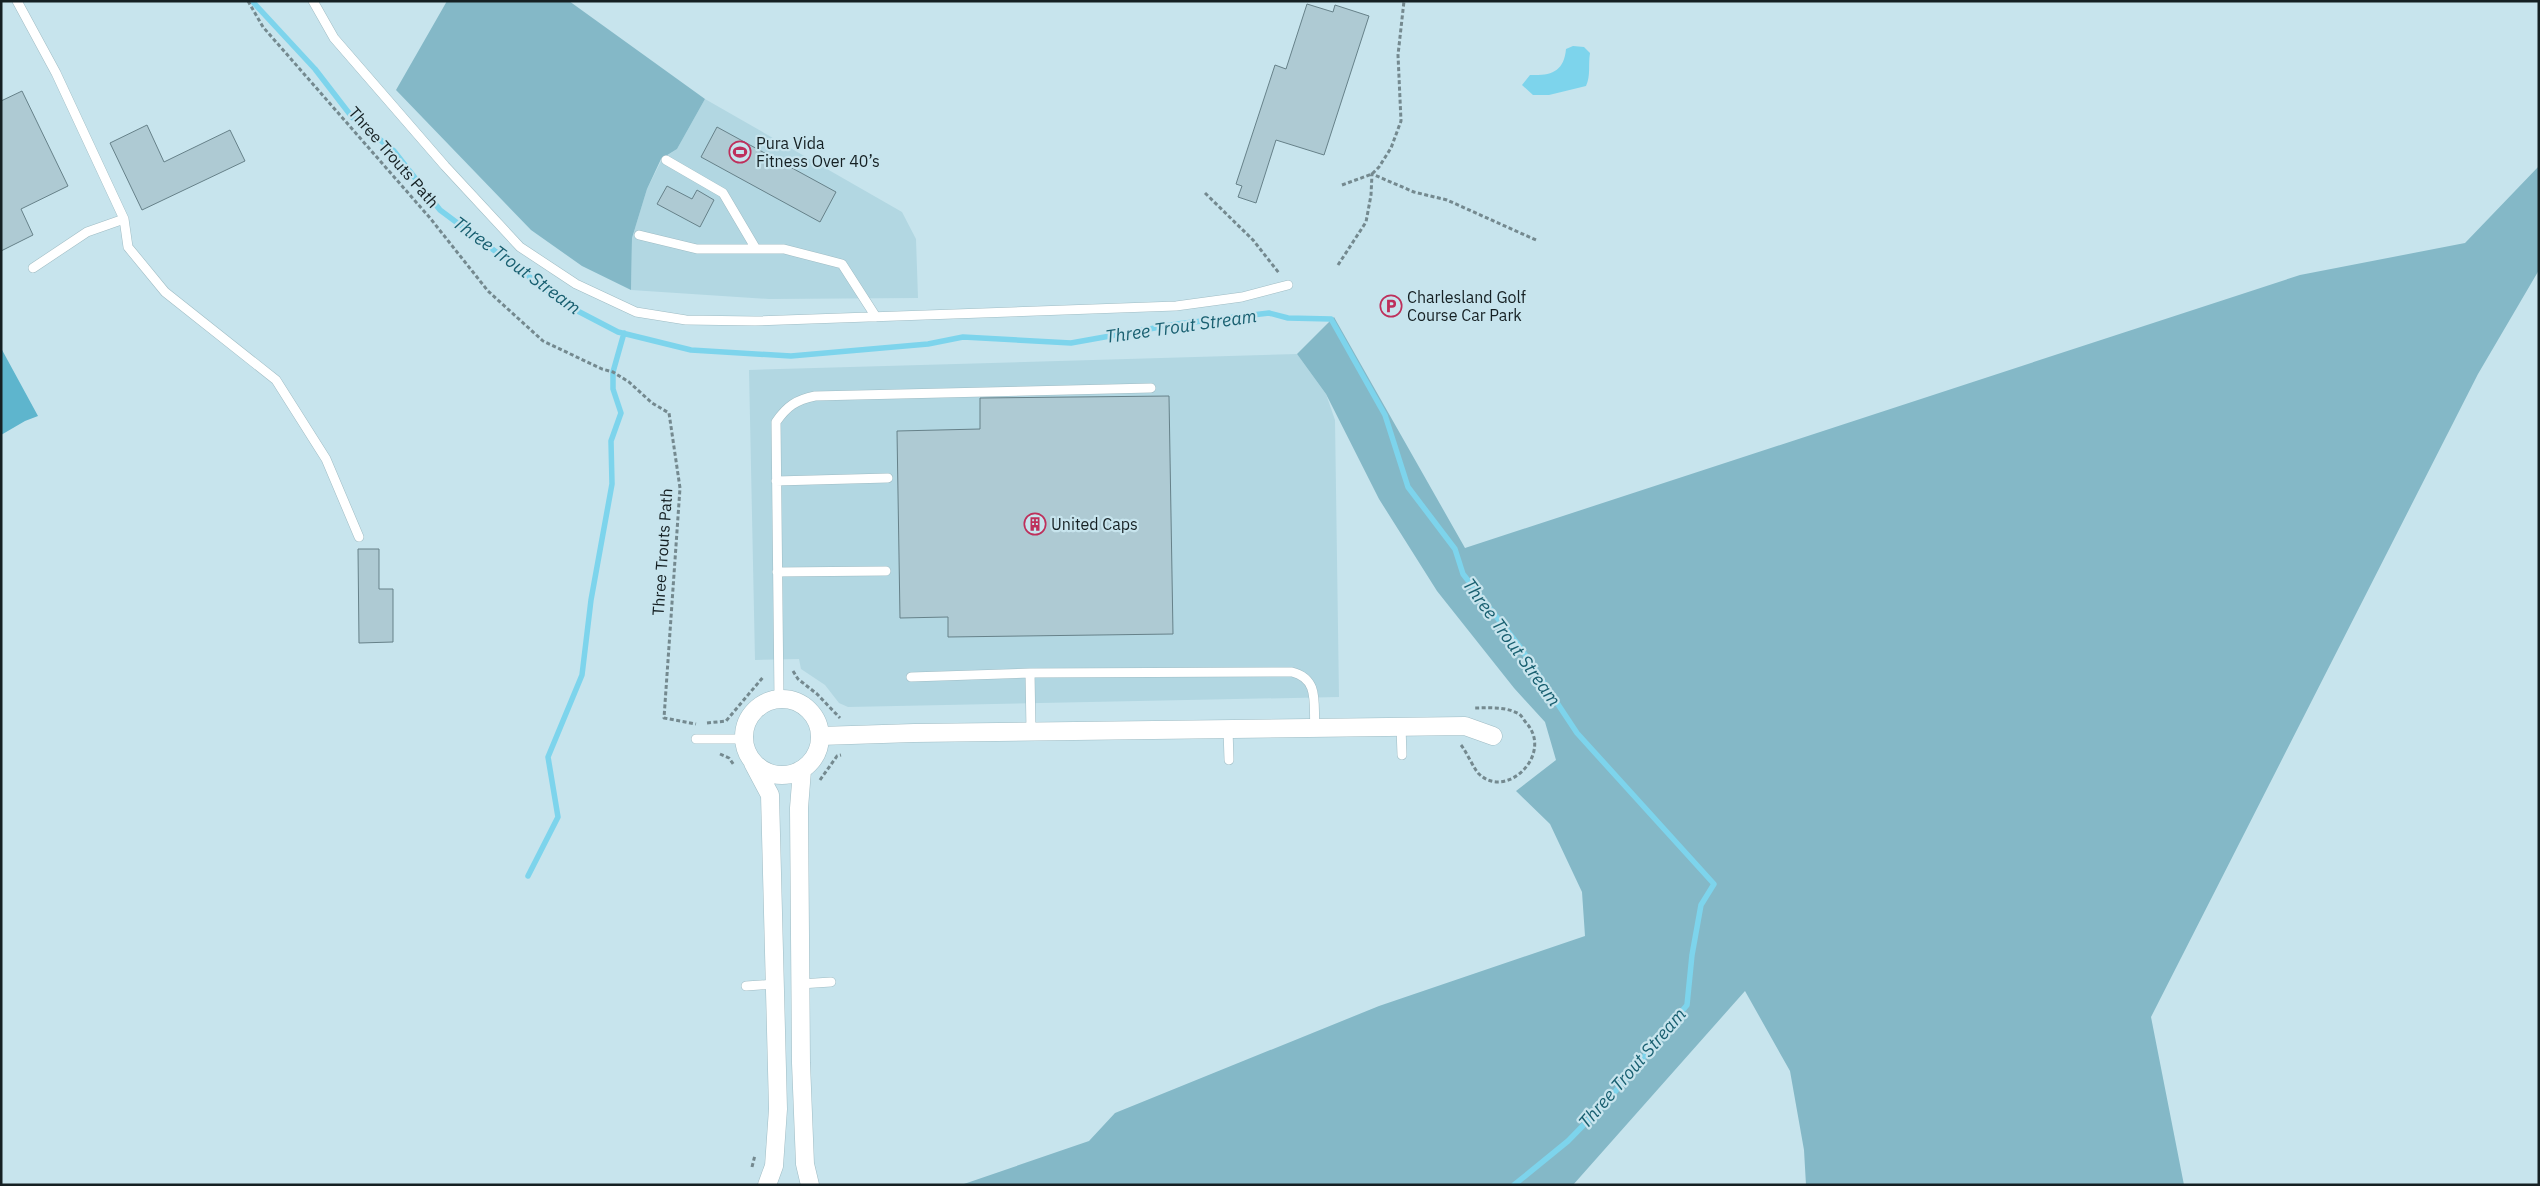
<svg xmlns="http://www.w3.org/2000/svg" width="2540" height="1186" font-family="'IBM Plex Sans',sans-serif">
  <rect width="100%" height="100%" fill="#c7e4ed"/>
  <path fill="#b2d7e2" d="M705,99L902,212L916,239L918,298L769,299L631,290L632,238L647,189L662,159L677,149Z
    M1297,354L1326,394L1335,420L1339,697L848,707L839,703L825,685L801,669L799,659L755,660L749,370Z"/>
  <path fill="#84b8c7" d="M447,1H569L705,99L677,149L661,159L647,189L632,238L631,290L582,266L531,230L396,90Z
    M2539,166V270L2478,374L2151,1017L2184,1185H1806L1804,1150L1790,1071L1745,991L1573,1185H961L1089,1141L1115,1113L1379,1006L1585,936L1582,892L1550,824L1516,791L1556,760L1545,722L1514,688L1437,591L1379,499L1326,394L1297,354L1334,317L1465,548L2300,275L2465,243Z"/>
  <path fill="#5eb5cd" d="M1,348L38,416L25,421L1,435Z"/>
  <path fill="#7dd4ec" d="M1573,46L1584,47L1590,53C1588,65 1591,75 1586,86L1549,95H1533L1522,85L1530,75C1552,76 1564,71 1566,49Z"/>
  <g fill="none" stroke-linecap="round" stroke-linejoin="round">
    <path stroke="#7dd4ec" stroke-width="5.5" d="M252,1L315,69L352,117L394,151L440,210L570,307L618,332L691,350L791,356L928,344L963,337L1071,343L1177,324L1269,313L1288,318L1331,319L1385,415L1408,487L1455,549L1463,574L1520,647L1577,733L1714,884L1701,905L1692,955L1687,1005L1609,1099L1568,1141L1514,1185
      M528,876L558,817L548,757L582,675L591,600L612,484L611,441L621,413L613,389V372L624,333"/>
  </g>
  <path fill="#aecad3" stroke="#668189" d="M1307,4L1333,12L1335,5L1369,16L1324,155L1276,140L1256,203L1238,197L1242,186L1236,184L1275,65L1286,69Z
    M22,91L68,186L21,209L33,235L1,251V101Z
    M147,125L164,162L230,130L245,161L142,210L110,143Z
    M717,127L836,192L820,222L701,157Z
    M667,186L692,199L697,190L714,200L700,227L657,204Z
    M1169,396L1173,634L948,637V617L900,618L897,431L980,429V398Z
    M358,549H379V589H393V642L359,643Z"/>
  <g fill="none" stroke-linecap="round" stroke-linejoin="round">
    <g stroke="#9fbcc4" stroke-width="10">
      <path id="service" d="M17,1L56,73L124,219L128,247L165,292L276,380L326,459L359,537
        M313,1L334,38L445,166L520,247L576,284L636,312L686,320L755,321L1176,306L1242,297L1288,285
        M666,160L723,193L756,249
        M639,235L697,249H784L842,264L876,317
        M33,268L87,232L124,219
        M776,481L888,478
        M777,572L886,571
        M1030,673L1031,731
        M911,677L1030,673L1292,672C1320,679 1313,704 1315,728
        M779,699L776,422C787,406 796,400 815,396L1151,388
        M1401,727L1402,755
        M1228,729L1229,760
        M696,739H744
        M800,984L831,982
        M746,986L775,984"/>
    </g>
    <g stroke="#9fbcc4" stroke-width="19">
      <path id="minor" d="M744 737a38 38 0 1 1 76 0a38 38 0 1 1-76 0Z
        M820,736L914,733L1465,726L1493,736
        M753,763L770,795L778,1109L774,1166L767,1185
        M802,770L799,808L801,1063L805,1164L810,1185"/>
    </g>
    <path stroke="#74898f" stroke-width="3" stroke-dasharray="4 2.5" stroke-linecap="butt" d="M248,1L263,27L430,218L488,291L543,341L602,369L613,372L629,382L652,403L669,413L680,488L664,718L696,724
      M1342,185L1372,174L1379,167L1391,148L1401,121L1398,55L1404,1
      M1205,193L1253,240L1279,273
      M1338,265L1366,222L1371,195L1372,174L1414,192L1447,200L1536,240
      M793,671L798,679L817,694L840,718
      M707,723L726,721L764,676
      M1461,745C1466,751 1475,771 1479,774C1506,800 1552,756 1528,725C1525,722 1522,716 1519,714C1505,706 1488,708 1473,708
      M720,754L729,758L734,765
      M820,780L837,756L841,755
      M752,1167L755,1155"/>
    <use href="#service" stroke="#fff" stroke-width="9"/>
    <use href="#minor" stroke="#fff" stroke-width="18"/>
  </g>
  <defs>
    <g id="stadium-ring" transform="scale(1.125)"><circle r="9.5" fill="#c7e4ed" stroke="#be2f5b" stroke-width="1.5"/><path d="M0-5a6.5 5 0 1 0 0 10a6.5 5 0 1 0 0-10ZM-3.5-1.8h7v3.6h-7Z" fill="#be2f5b"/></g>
    <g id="parking-ring" transform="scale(1.125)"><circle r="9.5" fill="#c7e4ed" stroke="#be2f5b" stroke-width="1.5"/><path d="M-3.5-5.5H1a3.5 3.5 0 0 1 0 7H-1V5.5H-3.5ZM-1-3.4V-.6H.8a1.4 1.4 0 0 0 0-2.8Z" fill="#be2f5b"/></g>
    <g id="building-ring" transform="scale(1.125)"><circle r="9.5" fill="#c7e4ed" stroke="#be2f5b" stroke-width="1.5"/><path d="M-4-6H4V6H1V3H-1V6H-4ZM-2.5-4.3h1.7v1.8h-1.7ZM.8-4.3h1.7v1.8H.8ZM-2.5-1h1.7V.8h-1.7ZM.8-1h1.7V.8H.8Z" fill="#be2f5b"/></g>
  </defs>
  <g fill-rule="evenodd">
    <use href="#stadium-ring" x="740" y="152"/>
    <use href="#parking-ring" x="1391" y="306"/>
    <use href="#building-ring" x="1035" y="524"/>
  </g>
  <g text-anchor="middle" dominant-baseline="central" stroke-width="4.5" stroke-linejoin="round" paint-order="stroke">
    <g font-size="16" fill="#152023" stroke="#c7e4ed" text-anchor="start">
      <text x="756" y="143">Pura Vida<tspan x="756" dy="18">Fitness Over 40’s</tspan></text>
      <text x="1407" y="297">Charlesland Golf<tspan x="1407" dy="18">Course Car Park</tspan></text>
      <text x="1051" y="524">United Caps</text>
    </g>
    <g font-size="16" fill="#152023" stroke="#c7e4ed">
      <text transform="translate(394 157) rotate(49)">Three Trouts Path</text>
      <text transform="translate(662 552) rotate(-86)">Three Trouts Path</text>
    </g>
    <g font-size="18" font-style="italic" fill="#185f70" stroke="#c7e4ed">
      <text transform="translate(517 265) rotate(36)">Three Trout Stream</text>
      <text transform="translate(1181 326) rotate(-8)">Three Trout Stream</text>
      <text transform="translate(1512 642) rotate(54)">Three Trout Stream</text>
      <text transform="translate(1632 1068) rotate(-49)">Three Trout Stream</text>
    </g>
  </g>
  <rect width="2540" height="1186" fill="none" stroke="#152023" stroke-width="5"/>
</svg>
